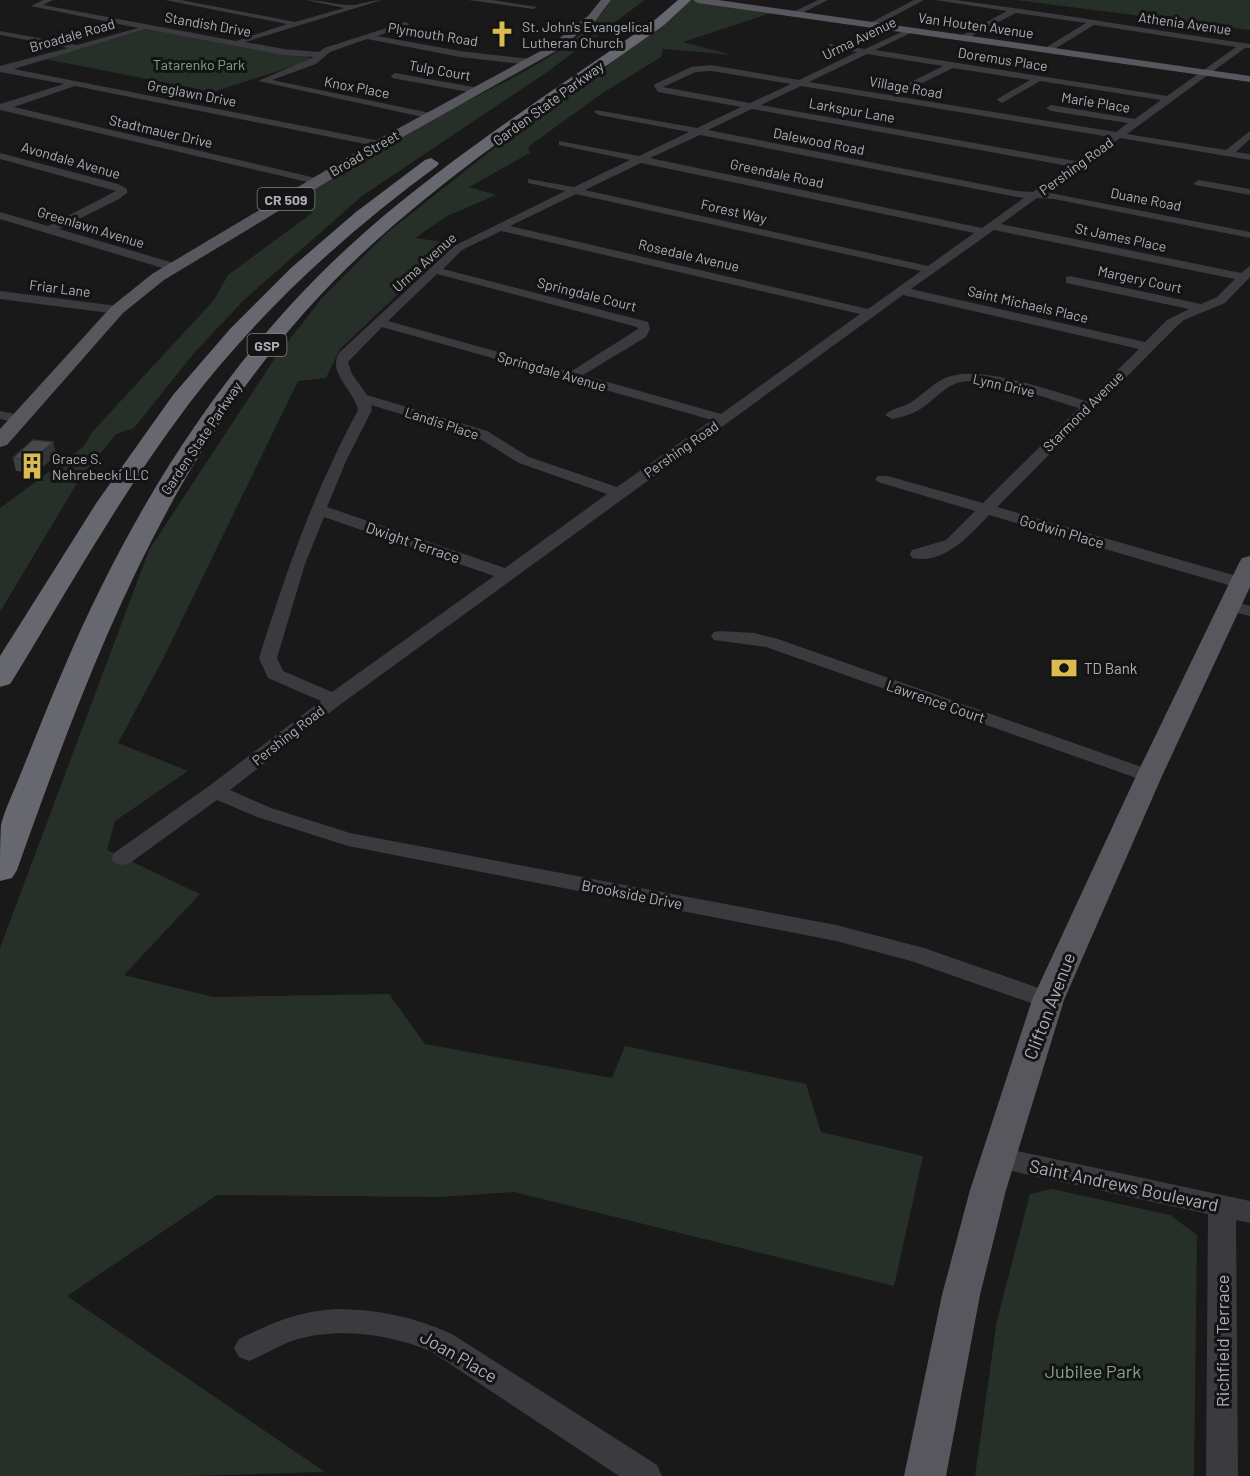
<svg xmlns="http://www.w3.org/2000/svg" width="1250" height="1476" font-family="Barlow,sans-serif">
  <rect width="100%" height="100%" fill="#19191a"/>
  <path fill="#272f29" d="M611,0H645L547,72L362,196L244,300L194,353L134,428L116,434L79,480L0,612V508L83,447L93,431L214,300L228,275L312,213L304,193C342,171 380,148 418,126C472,96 581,54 611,0Z
    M690,0L771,13L683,42L733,55L663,49L661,57L601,94L528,147L530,153L469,187L496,195L447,216L415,238L452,243L340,349L326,378L298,381L162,661L118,743L188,771L115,821L107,850L200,894L124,975L213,997L389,994L425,1044L612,1078L625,1046L806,1084L821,1132L923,1156L894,1286L514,1192L441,1197L217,1195L67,1296L325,1472L191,1476H0V948L149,550L275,358L322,298L388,232L498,145L595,76Z
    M1016,0H1250V30Z
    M147,29L307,56L310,58L309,61L213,92L45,59Z
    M1052,1189L1170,1215L1197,1235L1194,1476H975L997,1320L1030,1194Z"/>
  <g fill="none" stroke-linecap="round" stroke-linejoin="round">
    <path fill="#3a3a3f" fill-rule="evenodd" d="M43,0H53L43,5L236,41L287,24L165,0H181L295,22L344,8L306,0C321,0 341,6 353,5C363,4 372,0 382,0L245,42L284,49L319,52L324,48L405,22L409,24L408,26L377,36L460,51L531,59L535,62L531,65L460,57L367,39L330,52L316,64L272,80L435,114L437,116L432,119L258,81L314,57L284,55L146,29L14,69L380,141L385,144L380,147L75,86L14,107L320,179L321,181L316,184L0,110V104L64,84L0,72V66L68,48L0,35V31L77,45L138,28L31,6Z
      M468,0H492L537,7L533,9Z
      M818,0H828L796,16L789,14Z
      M914,0H924L873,27L866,25Z
      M935,0H956C1055,13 1151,30 1250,44V48H1245L1127,134L1226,150L1250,131V139L1236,152L1250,154V160L1120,138L1045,192L1250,232V238L1054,199L1037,198L1001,224L1241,273L1250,266V277L1225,303L1184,320L1177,326L997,507L1247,579L1249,583L1247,587H1235L989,515C970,535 944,565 912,558L910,554L912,550L946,540L975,511L878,482L875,479L878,476H888L983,503L1079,408C1052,400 981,374 957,383C943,388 934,400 922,408C913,414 903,417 892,419L885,415C891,408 905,407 913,401C926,392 936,380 951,376C984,366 1053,391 1086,401L1139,349L903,295L341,704L230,790L271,808L350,833L836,925L924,948L1056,994L1060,1000L1056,1006L1048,1009L911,961L836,941L348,846L257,817L217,800L130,863L122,865L114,863L111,858L114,853L209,786L321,701L268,678L259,658C287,569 314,492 358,410C354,390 327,373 339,353L454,246L565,191L528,183V179L574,187L630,160L559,145V141L639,156L689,132L599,115L594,112L596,110L697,128L741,107L658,92L654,86L655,84L691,67L711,65L799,80L857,52L829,48V44L865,49L910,28H913V32L875,50L1167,96L1236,47L1094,25L1048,53L1045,52V48L1086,23L1016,13L964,40H961V36L1007,11ZM867,54L943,66L907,84L906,86L910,89L953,68L1030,80L999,98L997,100L1002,103L1040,81L1161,100L1135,119L1051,105L1046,108L1051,111L1128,123L1116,132L809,82ZM711,71L791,84L750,103L663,87L696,72ZM801,86L1110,137L1075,161L761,105ZM752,109L1068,166L1033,192L1017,191L708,130ZM700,135L1017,197L1024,198L982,228L650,158ZM641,163L974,233L928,266L585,190ZM576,194L921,271L868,309L510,226ZM994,230L1235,279L1217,297L1201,304L1070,276L1066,277V283L1189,309L1167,320L1145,342L911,289ZM501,231L860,314L721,414L583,375L646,337L650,329L648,322L443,269L462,250ZM437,274L637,327L638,329L570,372L388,321ZM382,327L712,420L617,487L529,457L487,431L367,395L352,374L348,362ZM371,405L477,437L519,463L607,494L505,568L327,507L346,461L372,410ZM324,517L494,576L332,692L283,671L277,658L305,564Z
      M395,73L479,88L484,91L479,94L392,78L391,76Z
      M0,153L118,184L127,189V193L119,199L59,229L177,264L179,267L173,271L169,270L0,219V212L48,226L116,191L0,159Z
      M1199,180L1250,189V195L1195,185L1194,183Z
      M0,291L117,306L123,310L117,314L0,299Z
      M0,411L25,416L27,419L20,423L0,419Z
      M1231,601L1250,606V616L1225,610L1222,606L1225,602Z
      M720,631L754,633L778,639L1156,772L1159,776L1156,780L1149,782L1142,780L766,647L714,640L711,636L714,632Z
      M998,1147L1250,1201V1223L1236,1220L1238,1476H1206L1208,1214L989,1166L985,1158L989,1150Z
      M336,1309C378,1309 414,1317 452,1334L657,1465L662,1476H619L432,1352C391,1334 338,1327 295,1340C279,1345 265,1355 249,1361L239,1357L234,1348L239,1339C275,1322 295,1312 336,1309Z"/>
    <path fill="#57575d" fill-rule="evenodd" d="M601,0H611L596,20L556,51L385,147L164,280L123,313L7,445L0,447V429L111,307L152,274L375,141L548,47L588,16Z
      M693,0H718L1250,76V82L698,3Z
      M1250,556V587L1162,776L1064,1000L1006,1190L980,1295L946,1476H904L942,1295L970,1190L1032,1000L1136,776L1239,563L1242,558Z"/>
    <path fill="#67686f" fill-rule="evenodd" d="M678,0H691L664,25C568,94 467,159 378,239C186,410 101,634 17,870L12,878L0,881C0,864 0,842 1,825C5,809 13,793 19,778C34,741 48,705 64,668C134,504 230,351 365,232C455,153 558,88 656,19Z
      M431,158L439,163L437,166C343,235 258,313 188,405C123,491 70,586 14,678L10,684L0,687V656L97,502L173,395L230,329L291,268L356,212L425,160Z"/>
  </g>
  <path fill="#3e3f41" d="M53,442L56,455L36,473L16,471L13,458Z"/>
  <path fill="#323335" d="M53,442L56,455L36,473L33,460Z"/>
  <path fill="#48494c" stroke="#323335" stroke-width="1.5" d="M33,440L53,442L33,460L13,458Z"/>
  <defs>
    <g id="church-bare" transform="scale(2.07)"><path d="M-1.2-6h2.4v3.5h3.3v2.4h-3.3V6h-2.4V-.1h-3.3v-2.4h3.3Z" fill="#dbbb50" stroke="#141415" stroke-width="2.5" paint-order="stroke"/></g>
    <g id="building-bare" transform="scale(2.07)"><path d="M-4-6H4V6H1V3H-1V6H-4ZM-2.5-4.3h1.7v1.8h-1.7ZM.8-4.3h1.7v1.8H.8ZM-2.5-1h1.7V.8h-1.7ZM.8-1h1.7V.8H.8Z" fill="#dbbb50" stroke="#141415" stroke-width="2.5" paint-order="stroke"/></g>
    <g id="bank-bare" transform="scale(2.07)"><path d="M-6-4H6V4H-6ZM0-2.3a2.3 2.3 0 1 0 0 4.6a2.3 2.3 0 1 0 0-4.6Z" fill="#dbbb50" stroke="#141415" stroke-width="2.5" paint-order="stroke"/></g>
  </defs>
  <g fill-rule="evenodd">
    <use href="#church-bare" x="502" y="34"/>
    <use href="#building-bare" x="32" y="466"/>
    <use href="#bank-bare" x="1064" y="668"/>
  </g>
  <g text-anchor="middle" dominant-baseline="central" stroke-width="6" stroke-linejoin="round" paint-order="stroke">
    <g font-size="14" fill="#adafb8" stroke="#141415">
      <text transform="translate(1185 23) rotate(8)">Athenia Avenue</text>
      <text transform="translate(208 24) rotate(10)">Standish Drive</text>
      <text transform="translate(976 25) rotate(8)">Van Houten Avenue</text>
      <text transform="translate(433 34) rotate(9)">Plymouth Road</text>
      <text transform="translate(72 35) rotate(-16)">Broadale Road</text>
      <text transform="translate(859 38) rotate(-26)">Urma Avenue</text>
      <text transform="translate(1003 59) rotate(9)">Doremus Place</text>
      <text transform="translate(440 70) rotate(10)">Tulp Court</text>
      <text transform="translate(357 87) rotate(11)">Knox Place</text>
      <text transform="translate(906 87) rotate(10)">Village Road</text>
      <text transform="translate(192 93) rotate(11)">Greglawn Drive</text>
      <text transform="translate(1096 102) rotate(9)">Marie Place</text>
      <text transform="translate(548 103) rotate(-36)">Garden State Parkway</text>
      <text transform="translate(852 110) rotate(10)">Larkspur Lane</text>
      <text transform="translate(161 131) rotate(13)">Stadtmauer Drive</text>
      <text transform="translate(819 141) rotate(11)">Dalewood Road</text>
      <text transform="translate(364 153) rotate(-30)">Broad Street</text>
      <text transform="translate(71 160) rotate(16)">Avondale Avenue</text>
      <text transform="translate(1076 166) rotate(-36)">Pershing Road</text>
      <text transform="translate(777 173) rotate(12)">Greendale Road</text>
      <text transform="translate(1146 199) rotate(11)">Duane Road</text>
      <text transform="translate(734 211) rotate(13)">Forest Way</text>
      <text transform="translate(91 227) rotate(17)">Greenlawn Avenue</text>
      <text transform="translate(1121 237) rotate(12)">St James Place</text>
      <text transform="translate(689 255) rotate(13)">Rosedale Avenue</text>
      <text transform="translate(424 262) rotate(-42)">Urma Avenue</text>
      <text transform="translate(1140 279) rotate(12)">Margery Court</text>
      <text transform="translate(60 288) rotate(7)">Friar Lane</text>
      <text transform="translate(587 294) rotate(14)">Springdale Court</text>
      <text transform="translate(1028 304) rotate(13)">Saint Michaels Place</text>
      <text transform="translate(552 371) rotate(16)">Springdale Avenue</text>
      <text transform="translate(1004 385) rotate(13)">Lynn Drive</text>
      <text transform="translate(1083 411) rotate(-45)">Starmond Avenue</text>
      <text transform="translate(442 423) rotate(18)">Landis Place</text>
      <text transform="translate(201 438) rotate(-56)">Garden State Parkway</text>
      <text transform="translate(681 449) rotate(-35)">Pershing Road</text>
      <text transform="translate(288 735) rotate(-38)">Pershing Road</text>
    </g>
    <g font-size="14" fill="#adafb8" stroke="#141415" text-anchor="start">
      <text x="522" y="26">St. John's Evangelical<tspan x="522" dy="16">Lutheran Church</tspan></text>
      <text x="52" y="458">Grace S.<tspan x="52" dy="16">Nehrebecki LLC</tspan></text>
    </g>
    <g font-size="14" fill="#86a18b" stroke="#141415">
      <text x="199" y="64">Tatarenko Park</text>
    </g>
    <g fill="#141415" stroke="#7f8087" stroke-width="1.5">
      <rect x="257.5" y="188" width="57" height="22" rx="4.5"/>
      <rect x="247.5" y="334" width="39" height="22" rx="4.5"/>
    </g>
    <g font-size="14" font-weight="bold" fill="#adafb8">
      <text x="286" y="199">CR 509</text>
      <text x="267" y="345">GSP</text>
    </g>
    <g font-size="15" fill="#adafb8" stroke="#141415">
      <text transform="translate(1062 531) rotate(16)">Godwin Place</text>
      <text transform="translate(413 542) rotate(19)">Dwight Terrace</text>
      <text transform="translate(936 701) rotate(19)">Lawrence Court</text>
      <text transform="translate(632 894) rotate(11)">Brookside Drive</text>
    </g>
    <g font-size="15" fill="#adafb8" stroke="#141415" text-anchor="start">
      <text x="1084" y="668">TD Bank</text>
    </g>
    <g font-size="18" fill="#adafb8" stroke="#141415">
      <text transform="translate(1049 1006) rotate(-69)">Clifton Avenue</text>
      <text transform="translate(1124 1185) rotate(12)">Saint Andrews Boulevard</text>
      <text transform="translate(1222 1341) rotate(-90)">Richfield Terrace</text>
      <text transform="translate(459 1356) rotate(30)">Joan Place</text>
    </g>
    <g font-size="18" fill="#86a18b" stroke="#141415">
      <text x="1093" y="1371">Jubilee Park</text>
    </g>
  </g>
</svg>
